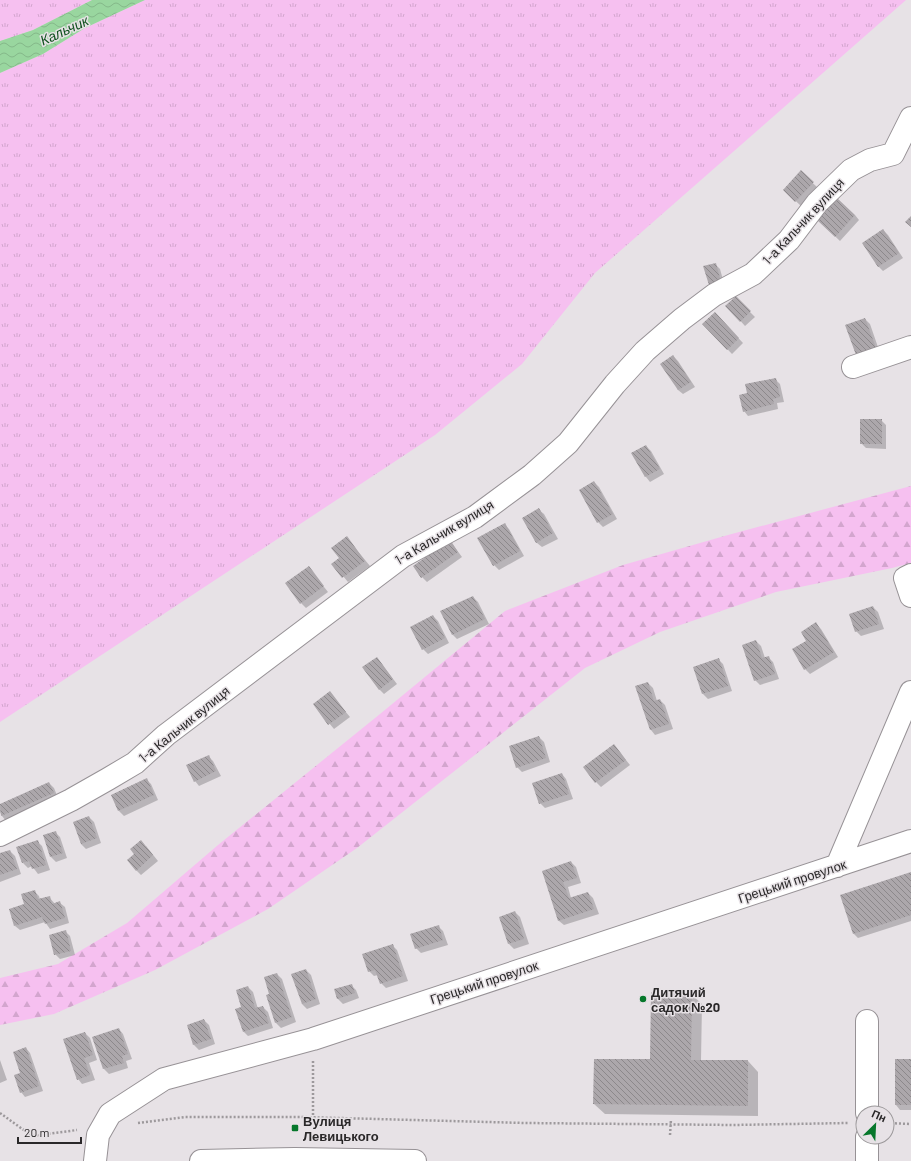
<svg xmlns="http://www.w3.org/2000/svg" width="911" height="1161" font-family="Barlow,sans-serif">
  <defs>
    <pattern id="grass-tufts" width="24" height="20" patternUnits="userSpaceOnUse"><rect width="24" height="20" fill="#f6c0f0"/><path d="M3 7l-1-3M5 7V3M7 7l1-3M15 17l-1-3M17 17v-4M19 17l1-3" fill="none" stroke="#d3a5ce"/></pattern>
    <pattern id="forest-firs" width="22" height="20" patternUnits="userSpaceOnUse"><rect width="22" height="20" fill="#f6c0f0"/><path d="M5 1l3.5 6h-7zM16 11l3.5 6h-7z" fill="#d3a5ce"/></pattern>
    <pattern id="water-waves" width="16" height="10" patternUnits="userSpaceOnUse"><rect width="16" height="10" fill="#99d69f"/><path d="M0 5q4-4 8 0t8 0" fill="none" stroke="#84b889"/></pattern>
    <pattern id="building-back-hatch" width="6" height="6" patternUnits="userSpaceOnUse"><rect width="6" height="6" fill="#aca7ab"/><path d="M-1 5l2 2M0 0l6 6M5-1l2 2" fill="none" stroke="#8c888b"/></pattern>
  </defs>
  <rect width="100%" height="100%" fill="#e7e2e6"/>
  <path fill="url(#grass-tufts)" d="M0,0H92L33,30L0,41Z
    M145,0H906L595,273L522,364L435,435L0,722V73L43,54L85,28Z"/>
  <path fill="url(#forest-firs)" d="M911,486V563L892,568L776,592L660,632L585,668L357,848L268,909L155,970L54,1014L0,1025V978L58,964L127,923L218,845L380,714L505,611L623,565L728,535Z"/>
  <path fill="url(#water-waves)" d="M92,0H145L85,28L43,54L0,73V41L33,30Z"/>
  <path fill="#0003" d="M801,172L818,188L801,206L784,190Z
    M855,215L859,220L840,241L818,220Z
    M883,230L888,235L903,258L883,271L878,266Z
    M715,264L720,269L725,287L715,290L710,285Z
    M736,298L755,317L745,326L727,306Z
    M715,313L743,343L732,354L703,324Z
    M865,319L870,324L880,353L862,360Z
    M673,356L678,361L695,387L683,394L678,390Z
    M775,379L780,384L784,402L777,403L778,409L748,416L744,411L748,393Z
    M881,420L886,425V449L866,448L861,443Z
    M646,446L651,451L664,474L650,482L646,477L632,453Z
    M594,482L599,487L617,519L603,527L598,522Z
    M539,510L544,514L558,539L542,547L537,543L523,519Z
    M504,524L509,529L524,556L499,570L494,565Z
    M347,538L370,566L348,582L333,564L340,559Z
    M451,542L462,557L427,582L422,577Z
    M313,573L328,592L306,608L301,603Z
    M473,597L478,602L489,624L457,639L452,634Z
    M873,607L878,612L884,629L861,636L856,631Z
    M433,616L438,621L449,643L428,654L423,649Z
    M816,624L821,629L838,657L810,674L805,669L808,641Z
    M756,641L761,646L765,658L768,657L773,662L779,679L760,685L755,680Z
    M377,658L397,684L384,694L379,689Z
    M718,659L723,664L732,691L708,699L703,694L694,667Z
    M648,683L653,688L657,701L660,700L665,705L673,729L655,735L651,730L636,687Z
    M330,693L350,717L334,729L314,705Z
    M539,737L544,742L550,762L522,772L517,767Z
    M614,745L630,765L601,787L596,782Z
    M208,756L213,761L221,776L199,786L195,781Z
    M562,774L566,779L573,799L545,808L540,803Z
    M146,779L151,784L158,800L124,816L119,811L112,795Z
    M49,783L54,788L58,798L6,821L2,816L0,812V805Z
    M89,817L94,822L101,843L86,849L81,844Z
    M55,832L60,837L67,858L56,862L51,857Z
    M37,841L42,846L50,870L38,874L32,866L28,868L23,863Z
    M146,846L158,861L141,875L136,870Z
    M10,851L15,856L21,874L0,882V860Z
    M571,862L576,867L581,883L568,887L571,898L588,893L593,898L599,914L564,925L559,921L543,872Z
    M911,873V921L858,938L853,933Z
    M34,891L39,896L40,900L49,897L55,904L60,903L65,907L69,923L50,929L45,922L20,930L15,926Z
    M515,912L520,917L529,944L514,949L509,944Z
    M438,926L443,931L448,945L421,953L416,948Z
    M65,931L70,936L75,955L60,959L55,954Z
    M392,945L397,950L408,981L386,988L381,983L378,975L374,976L369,971Z
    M306,970L311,975L320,1004L307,1009L302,1004Z
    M277,974L282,979L296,1022L281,1028L276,1023L270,994Z
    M351,985L356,990L359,998L343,1004L338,999L335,990Z
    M248,987L253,992L258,1009L263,1007L268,1012L273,1028L248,1036L243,1031V1007Z
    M691,994L702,1004L701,1061H748L758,1072V1116L605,1114L594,1104L651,1060Z
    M204,1020L209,1025L215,1044L199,1050L194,1045L188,1026Z
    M119,1029L123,1034L132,1059L126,1061L128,1068L109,1074L104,1069L93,1037Z
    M85,1033L90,1038L97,1060L89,1063L95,1080L82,1084L78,1079Z
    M26,1048L30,1053L43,1091L25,1097L21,1092Z
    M0,1060L7,1080L0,1083Z
    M911,1060V1110H900L896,1105Z"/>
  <path fill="url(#building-back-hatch)" d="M801,170L814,182L795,202L783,190Z
    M837,198L855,215L835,237L817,220Z
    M911,216V227L905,222Z
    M883,229L899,253L878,267L862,243Z
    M716,263L721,282L709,285L703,266Z
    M736,296L751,311L740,322L725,306Z
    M715,312L739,338L727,350L702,324Z
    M865,318L876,348L856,355L845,325Z
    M673,355L691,382L678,390L660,364Z
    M776,378L780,397L773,399L774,404L743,412L739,395L747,393L745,384Z
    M860,419H882V444H860Z
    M646,445L660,469L645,477L631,453Z
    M594,481L613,514L597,523L579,490Z
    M539,508L553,533L536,543L522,518Z
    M505,523L520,551L493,566L477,538Z
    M447,535L458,552L421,578L413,566L437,549Z
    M347,536L365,561L342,578L331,564L339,558L331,548Z
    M309,566L324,586L300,604L285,583Z
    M473,596L485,619L452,635L440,611Z
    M873,606L879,624L855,632L849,614Z
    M433,615L445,638L422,650L410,627Z
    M816,622L834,652L804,670L792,649L806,641L801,632Z
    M756,640L762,658L769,656L775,674L754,681L742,645Z
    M377,657L393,679L379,690L362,667Z
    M719,658L728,686L702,694L693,667Z
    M648,682L654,701L660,699L669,724L650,730L635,686Z
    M330,691L346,712L328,725L313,704Z
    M539,736L546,758L516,768L509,746Z
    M614,744L626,760L595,783L583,767Z
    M209,755L216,771L194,782L186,765Z
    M562,773L569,794L539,804L532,783Z
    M147,778L154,795L118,811L111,795Z
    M49,782L54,793L1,816L0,804Z
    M89,816L97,838L81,844L73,822Z
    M56,831L63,853L50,857L43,835Z
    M38,840L46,865L32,869L29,861L22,863L16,847Z
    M141,840L153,855L136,871L127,860L134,854L130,849Z
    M10,850L17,869L0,875V853Z
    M571,861L577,878L563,882L569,898L588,892L594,909L558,921L542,871Z
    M911,872V915L853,934L840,895Z
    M35,890L38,899L50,896L52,904L60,901L65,918L45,924L42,917L14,926L9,909L24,904L21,894Z
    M515,911L524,939L508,944L499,917Z
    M439,925L443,940L415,949L410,934Z
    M66,930L71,951L54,955L49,935Z
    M393,944L403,976L380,984L375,970L368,972L362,954Z
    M306,969L316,999L302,1004L291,974Z
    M277,973L292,1017L275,1023L266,995L269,994L264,977Z
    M352,984L355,993L337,999L334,989Z
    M248,986L255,1008L263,1006L269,1023L243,1032L235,1009L241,1007L236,990Z
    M651,992L692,993L691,1060H748V1106L593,1104L594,1059H650Z
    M204,1019L211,1039L193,1045L187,1025Z
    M119,1028L128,1054L122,1056L124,1063L103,1069L92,1037Z
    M85,1032L93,1055L84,1058L90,1075L77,1080L63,1039Z
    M26,1047L39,1086L20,1093L14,1075L20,1073L13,1052Z
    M895,1059H911V1105H895Z"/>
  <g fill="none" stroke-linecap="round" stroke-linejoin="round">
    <g stroke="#979296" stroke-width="24">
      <path id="minor" d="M853,367L911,347
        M911,575L905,578L911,596
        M0,835L71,800L108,779L135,763L166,735L403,556L475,517L532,475L568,443L615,384L645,351L682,319L714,295L753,274L789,240L817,203L851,170L870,160L893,154L911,118
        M837,866L911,692
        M867,1113V1021
        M95,1161L98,1135L110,1114L164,1079L313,1039L911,841
        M201,1161L295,1159L415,1161
        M867,1161V1137"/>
    </g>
    <path stroke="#9d999c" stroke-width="2.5" stroke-dasharray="2 2" stroke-linecap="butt" d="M313,1061V1117
      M0,1113L32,1136L77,1130
      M138,1123L185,1117H302L525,1123L733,1125L848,1123
      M887,1123L911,1124
      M670,1135L671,1119"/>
    <use href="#minor" stroke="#fff" stroke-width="22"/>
  </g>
  <g fill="#06772b" stroke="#e7e2e6" stroke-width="1.5">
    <circle cx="643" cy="999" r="4"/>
    <rect x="291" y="1124" width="8" height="8" rx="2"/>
  </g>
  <g text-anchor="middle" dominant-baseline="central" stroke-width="3" stroke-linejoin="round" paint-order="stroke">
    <g font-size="13" fill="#2a2829" stroke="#e7e2e6">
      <text transform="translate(803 221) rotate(-47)">1-а Кальчик вулиця</text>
      <text transform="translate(444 532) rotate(-31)">1-а Кальчик вулиця</text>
      <text transform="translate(184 724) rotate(-39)">1-а Кальчик вулиця</text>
      <text transform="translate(792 881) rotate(-18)">Грецький провулок</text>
      <text transform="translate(484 982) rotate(-18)">Грецький провулок</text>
    </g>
    <g font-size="13" font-weight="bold" fill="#2a2829" stroke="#e7e2e6" text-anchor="start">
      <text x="651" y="992">Дитячий<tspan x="651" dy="15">садок №20</tspan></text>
      <text x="303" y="1121">Вулиця<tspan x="303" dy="15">Левицького</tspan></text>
    </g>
    <g font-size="14" font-style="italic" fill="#10511f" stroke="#e7e2e6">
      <text transform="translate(64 30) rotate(-25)">Кальчик</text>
    </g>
  </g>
  <g transform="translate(875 1125) rotate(24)"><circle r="19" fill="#e7e2e6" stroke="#9b989a"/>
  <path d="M0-3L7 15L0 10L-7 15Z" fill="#06772b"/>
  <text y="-6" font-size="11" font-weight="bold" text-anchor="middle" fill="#2a2829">Пн</text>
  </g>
  <path d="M18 1137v6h63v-6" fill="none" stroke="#2a2829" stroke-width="2"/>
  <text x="24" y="1137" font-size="12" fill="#2a2829" stroke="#e7e2e6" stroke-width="3" paint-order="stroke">20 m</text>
</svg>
